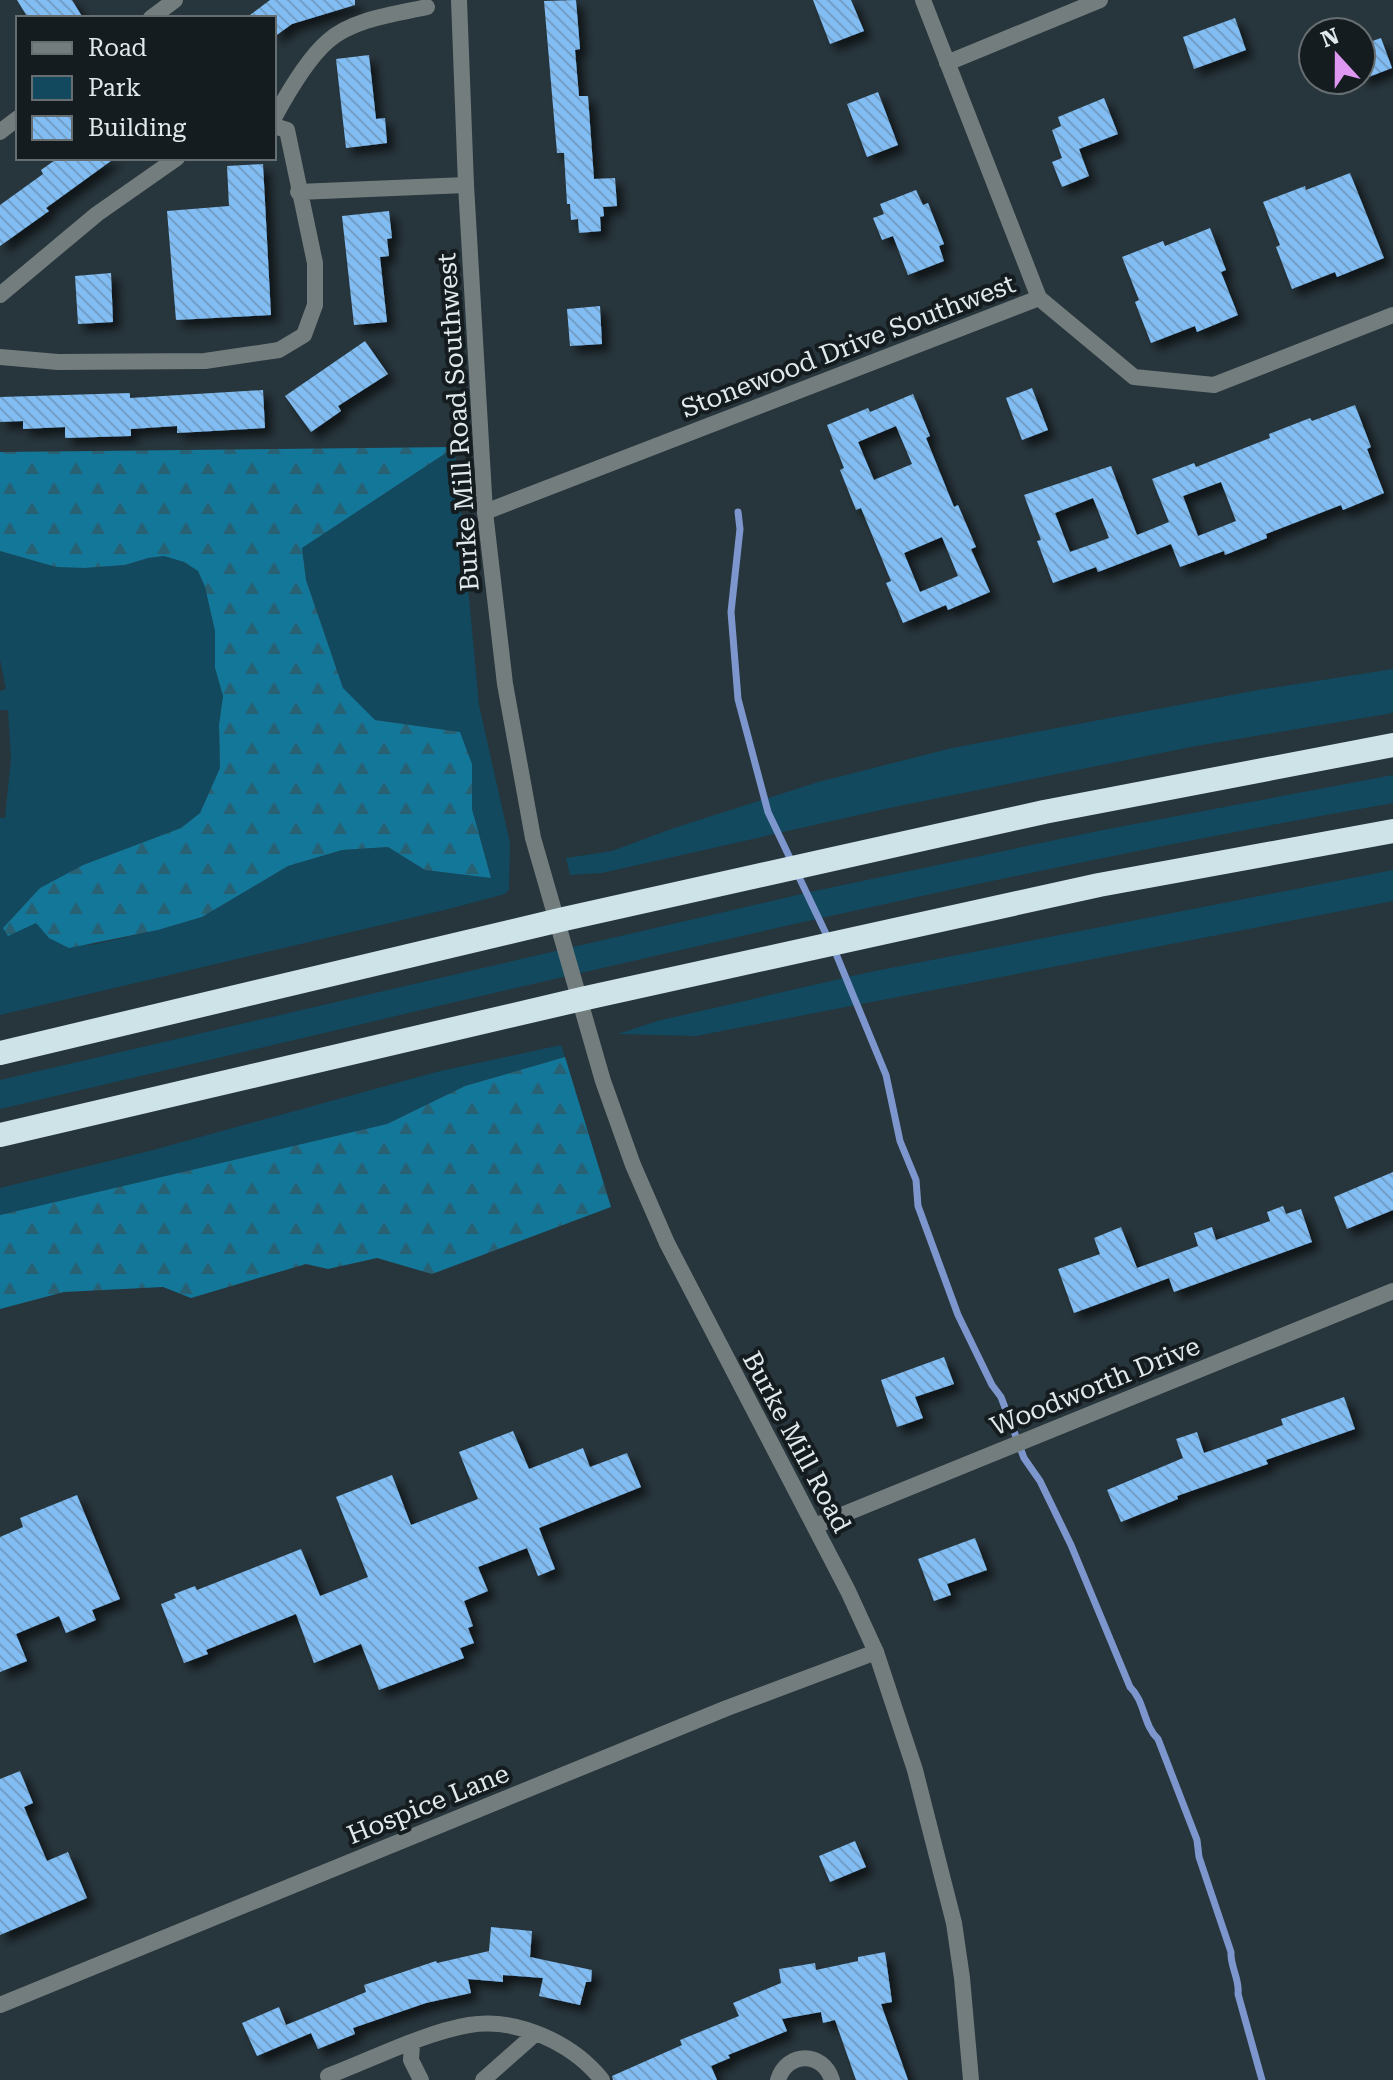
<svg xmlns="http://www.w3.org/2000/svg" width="1393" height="2080" font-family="'Roboto Serif',serif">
  <defs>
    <pattern id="forest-firs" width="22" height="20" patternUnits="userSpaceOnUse" patternTransform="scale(2)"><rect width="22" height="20" fill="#137799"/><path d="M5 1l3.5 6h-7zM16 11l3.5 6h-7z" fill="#296174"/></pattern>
    <pattern id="building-back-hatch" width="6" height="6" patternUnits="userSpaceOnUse" patternTransform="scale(2)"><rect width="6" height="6" fill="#81bdf2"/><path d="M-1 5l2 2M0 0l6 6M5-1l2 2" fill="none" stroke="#729fc7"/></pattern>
    <filter id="shadow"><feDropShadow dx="7" dy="7" stdDeviation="4" flood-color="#0009"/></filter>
  </defs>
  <rect width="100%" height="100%" fill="#27353c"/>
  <path fill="#12495e" d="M455,447L479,705L510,843L509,890L505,894L449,909L0,1015V818H5L11,759L8,710H0V691L6,689L0,660V551L56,567L84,568L125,565L148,558L164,556L184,562L198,571L205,587L215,631V668L223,696L219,725L220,768L200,813L181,828L83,865L40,888L3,928L36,923L49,938L91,945L158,930L202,917L288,866L342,850L388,847L425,870L491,878L472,809V764L460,732L375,720L343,688L306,580L302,548Z
    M1393,669V713L1196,746L894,807L602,873L570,875L566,858L612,851L674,828L818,782L952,748L1258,690Z
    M1393,775V803C925,885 463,1002 0,1109V1080L810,892L1098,831Z
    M1393,870V901L696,1036L618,1034L657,1021L870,972Z
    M561,1045L565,1057L465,1086L387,1124L0,1215V1188L153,1150L436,1072Z"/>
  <path fill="url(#forest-firs)" d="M455,447L302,548L306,580L343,688L375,720L460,732L472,764V809L491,878L425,870L388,847L342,850L288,866L202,917L158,930L69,948L49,938L36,923L8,936L3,928L40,888L83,865L181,828L200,813L220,768L219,725L223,696L215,668V631L205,587L198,571L184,562L164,556L148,558L125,565L84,568L56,567L0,551V452Z
    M565,1057L611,1207L432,1274L377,1258L328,1269L306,1264L191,1298L163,1287L64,1292L0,1309V1215L387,1124L465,1086Z"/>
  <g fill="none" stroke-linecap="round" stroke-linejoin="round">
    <path stroke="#7d97ce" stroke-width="7" d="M738,512L740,529L731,612L738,699L768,812L828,938
      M834,949L886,1075L900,1141L916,1180L918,1206L958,1315L992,1385L1001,1397L1024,1458L1040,1481L1071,1545L1130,1687C1145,1701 1143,1725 1158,1739L1197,1840L1199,1857L1231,1952C1230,1967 1240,1979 1238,1994L1262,2080"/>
  </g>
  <path fill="url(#building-back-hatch)" fill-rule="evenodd" filter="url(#shadow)" d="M17,0H72L83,18H28Z
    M270,0H355V5L292,24L274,37V18H246Z
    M576,0L580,49L575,50L579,96H588L594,179L615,178L617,206L603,207L604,216L600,217L601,231L579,233L578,219L571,220L570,204H567L564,153H557L544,1Z
    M813,0H851L864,31L830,44Z
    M1235,18L1246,50L1194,69L1183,37Z
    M1381,38L1392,68L1361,80V45Z
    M369,55L376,119L385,118L387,143L346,148L336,59Z
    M878,92L898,145L867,157L847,104Z
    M1104,98L1118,134L1079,149L1089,176L1062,187L1052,162L1062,158L1052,130L1061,126L1058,117Z
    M58,158H115L46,208L49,211L0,246V205L43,174L41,170Z
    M263,164L271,315L176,320L167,211L229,206L227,166Z
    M1350,173L1384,258L1337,277L1335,272L1292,289L1276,247L1280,245L1263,202L1305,186L1306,190Z
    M916,190L923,205L928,203L944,244L939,246L944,261L908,275L893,236L882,240L873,218L884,214L880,204Z
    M389,211L392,238L387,239L389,256L380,257L387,322L354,325L342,216Z
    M1210,228L1226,270L1221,272L1238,315L1197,332L1195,326L1151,343L1135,302L1139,300L1122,257L1163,241L1165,246Z
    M111,273L113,322L78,324L75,276Z
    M600,306L602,344L570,346L567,309Z
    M365,341L388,374L338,406L341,411L311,432L285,396Z
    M1032,388L1048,430L1022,440L1006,398Z
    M263,390L265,428L177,433V426L131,429V436L65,438V427L23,429V421L0,422V397L130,393V398Z
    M913,394L930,436L926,438L954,507L958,505L976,547L971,549L990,592L948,610L946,605L903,623L886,583L891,581L861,508L856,510L840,470L844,468L827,425L868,408L870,412ZM896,426L912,464L874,480L858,442ZM942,537L958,576L920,592L904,553Z
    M1355,405L1371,447L1367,449L1384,493L1343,510L1341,505L1266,534L1267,538L1225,555L1224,551L1180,567L1171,544L1098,572L1096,567L1053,583L1037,541L1041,540L1024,495L1111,466L1137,535L1169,522L1152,479L1194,463L1196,467L1270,438L1269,434L1310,418L1312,421ZM1221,482L1236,521L1198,536L1183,496ZM1093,498L1109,538L1070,552L1055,513Z
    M1393,1172V1210L1347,1229L1334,1197Z
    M1283,1206L1286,1214L1301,1209L1312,1242L1174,1292L1169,1278L1074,1313L1058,1269L1100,1254L1094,1238L1121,1227L1137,1268L1198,1246L1194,1233L1212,1227L1216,1240L1270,1221L1267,1212Z
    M944,1357L954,1384L915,1397L923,1418L897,1427L881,1380Z
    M1344,1397L1355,1429L1266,1460L1268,1464L1177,1496L1178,1499L1121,1522L1107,1490L1183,1458L1176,1439L1197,1432L1204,1453L1283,1425L1281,1419Z
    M513,1431L529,1469L583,1448L590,1467L627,1453L641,1487L539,1528L555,1569L538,1576L527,1548L478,1567L488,1591L464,1601L473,1626L468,1628L474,1643L460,1648L464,1658L379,1690L361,1644L314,1663L296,1614L206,1650L208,1654L184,1663L161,1604L176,1598L174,1594L195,1586L197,1590L301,1549L320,1596L368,1577L336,1497L392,1475L411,1525L478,1499L459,1452Z
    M77,1495L120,1599L92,1610L96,1620L66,1633L59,1616L16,1634L27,1661L0,1672V1537L23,1527L20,1518Z
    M975,1538L987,1570L947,1584L951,1595L934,1601L918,1559Z
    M20,1771L33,1803L24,1807L47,1861L68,1852L87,1898L0,1935V1779Z
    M855,1841L866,1867L830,1882L819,1856Z
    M491,1927L532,1931L530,1957L592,1970L591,1982H586L580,2005L539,1996L543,1978L503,1975V1982L468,1979L471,1993L426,2003L353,2028L355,2034L318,2049L311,2033L257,2056L242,2023L279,2007L286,2025L366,1992L364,1985L436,1961L437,1963L489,1951Z
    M885,1952L892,2002L881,2004L908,2080H856L835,2020L823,2023L821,2012L782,2019L787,2031L728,2055L730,2058L711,2066L717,2080H613L612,2076L682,2045L680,2040L739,2016L733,2003L781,1983L779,1969L815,1963L816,1970L858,1961V1957Z"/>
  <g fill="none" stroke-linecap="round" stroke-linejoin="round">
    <path stroke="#747d7e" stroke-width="16" d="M923,0L1039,298
      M151,18L175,0
      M947,63L1100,0
      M274,118C287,94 307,59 328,41C353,19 395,14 427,7
      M0,132L18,118
      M298,192L466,185
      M0,295L97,214L177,158
      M0,357L58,362L205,361L279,350L304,335L315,305V263L287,130L274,126
      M485,512L1039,298L1134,377L1214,385L1393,315
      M815,1526L1393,1291
      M0,2005L727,1708L876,1652
      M412,2044L411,2060L421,2080
      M328,2076C373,2059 423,2033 469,2025C516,2017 573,2043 602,2080
      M483,2080L535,2034
      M778,2080C787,2051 823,2051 832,2080"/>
    <path stroke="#747d7e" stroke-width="16" d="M459,0L466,185L485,512L505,684L533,838L603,1081L633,1165L667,1243L848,1591L876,1652L915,1770L954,1923L962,1978L971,2080"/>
    <path stroke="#cee3e7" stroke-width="24" d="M0,1053L564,919L1044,812L1393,745
      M0,1135L586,998L1099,885L1393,831"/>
  </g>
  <g text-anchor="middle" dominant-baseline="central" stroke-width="8" stroke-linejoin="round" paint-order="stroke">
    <g font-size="26" fill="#e0e9ed" stroke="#151c1f">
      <text transform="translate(848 346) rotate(-21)">Stonewood Drive Southwest</text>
      <text transform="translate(458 422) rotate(-94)">Burke Mill Road Southwest</text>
      <text transform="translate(1095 1386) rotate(-22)">Woodworth Drive</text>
      <text transform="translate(797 1442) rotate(62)">Burke Mill Road</text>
      <text transform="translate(428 1804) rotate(-22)">Hospice Lane</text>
    </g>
  </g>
  <rect x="16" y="16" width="260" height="144" fill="#151c1f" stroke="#666e71" stroke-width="2"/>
  <rect x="32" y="42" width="40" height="12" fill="#747d7e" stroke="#666e71" stroke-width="2"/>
  <text x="88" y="56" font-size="24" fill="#e0e9ed">Road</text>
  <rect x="32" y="76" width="40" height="24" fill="#12495e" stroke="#666e71" stroke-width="2"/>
  <text x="88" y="96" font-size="24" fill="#e0e9ed">Park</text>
  <rect x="32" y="116" width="40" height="24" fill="url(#building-back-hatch)" stroke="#666e71" stroke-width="2"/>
  <text x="88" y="136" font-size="24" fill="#e0e9ed">Building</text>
  <g transform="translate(1337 56) rotate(339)"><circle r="38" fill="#151c1f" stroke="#666e71" stroke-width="2"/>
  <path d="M0-6L14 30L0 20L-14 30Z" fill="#de98f2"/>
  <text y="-12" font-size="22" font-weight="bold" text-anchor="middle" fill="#e0e9ed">N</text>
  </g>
</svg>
